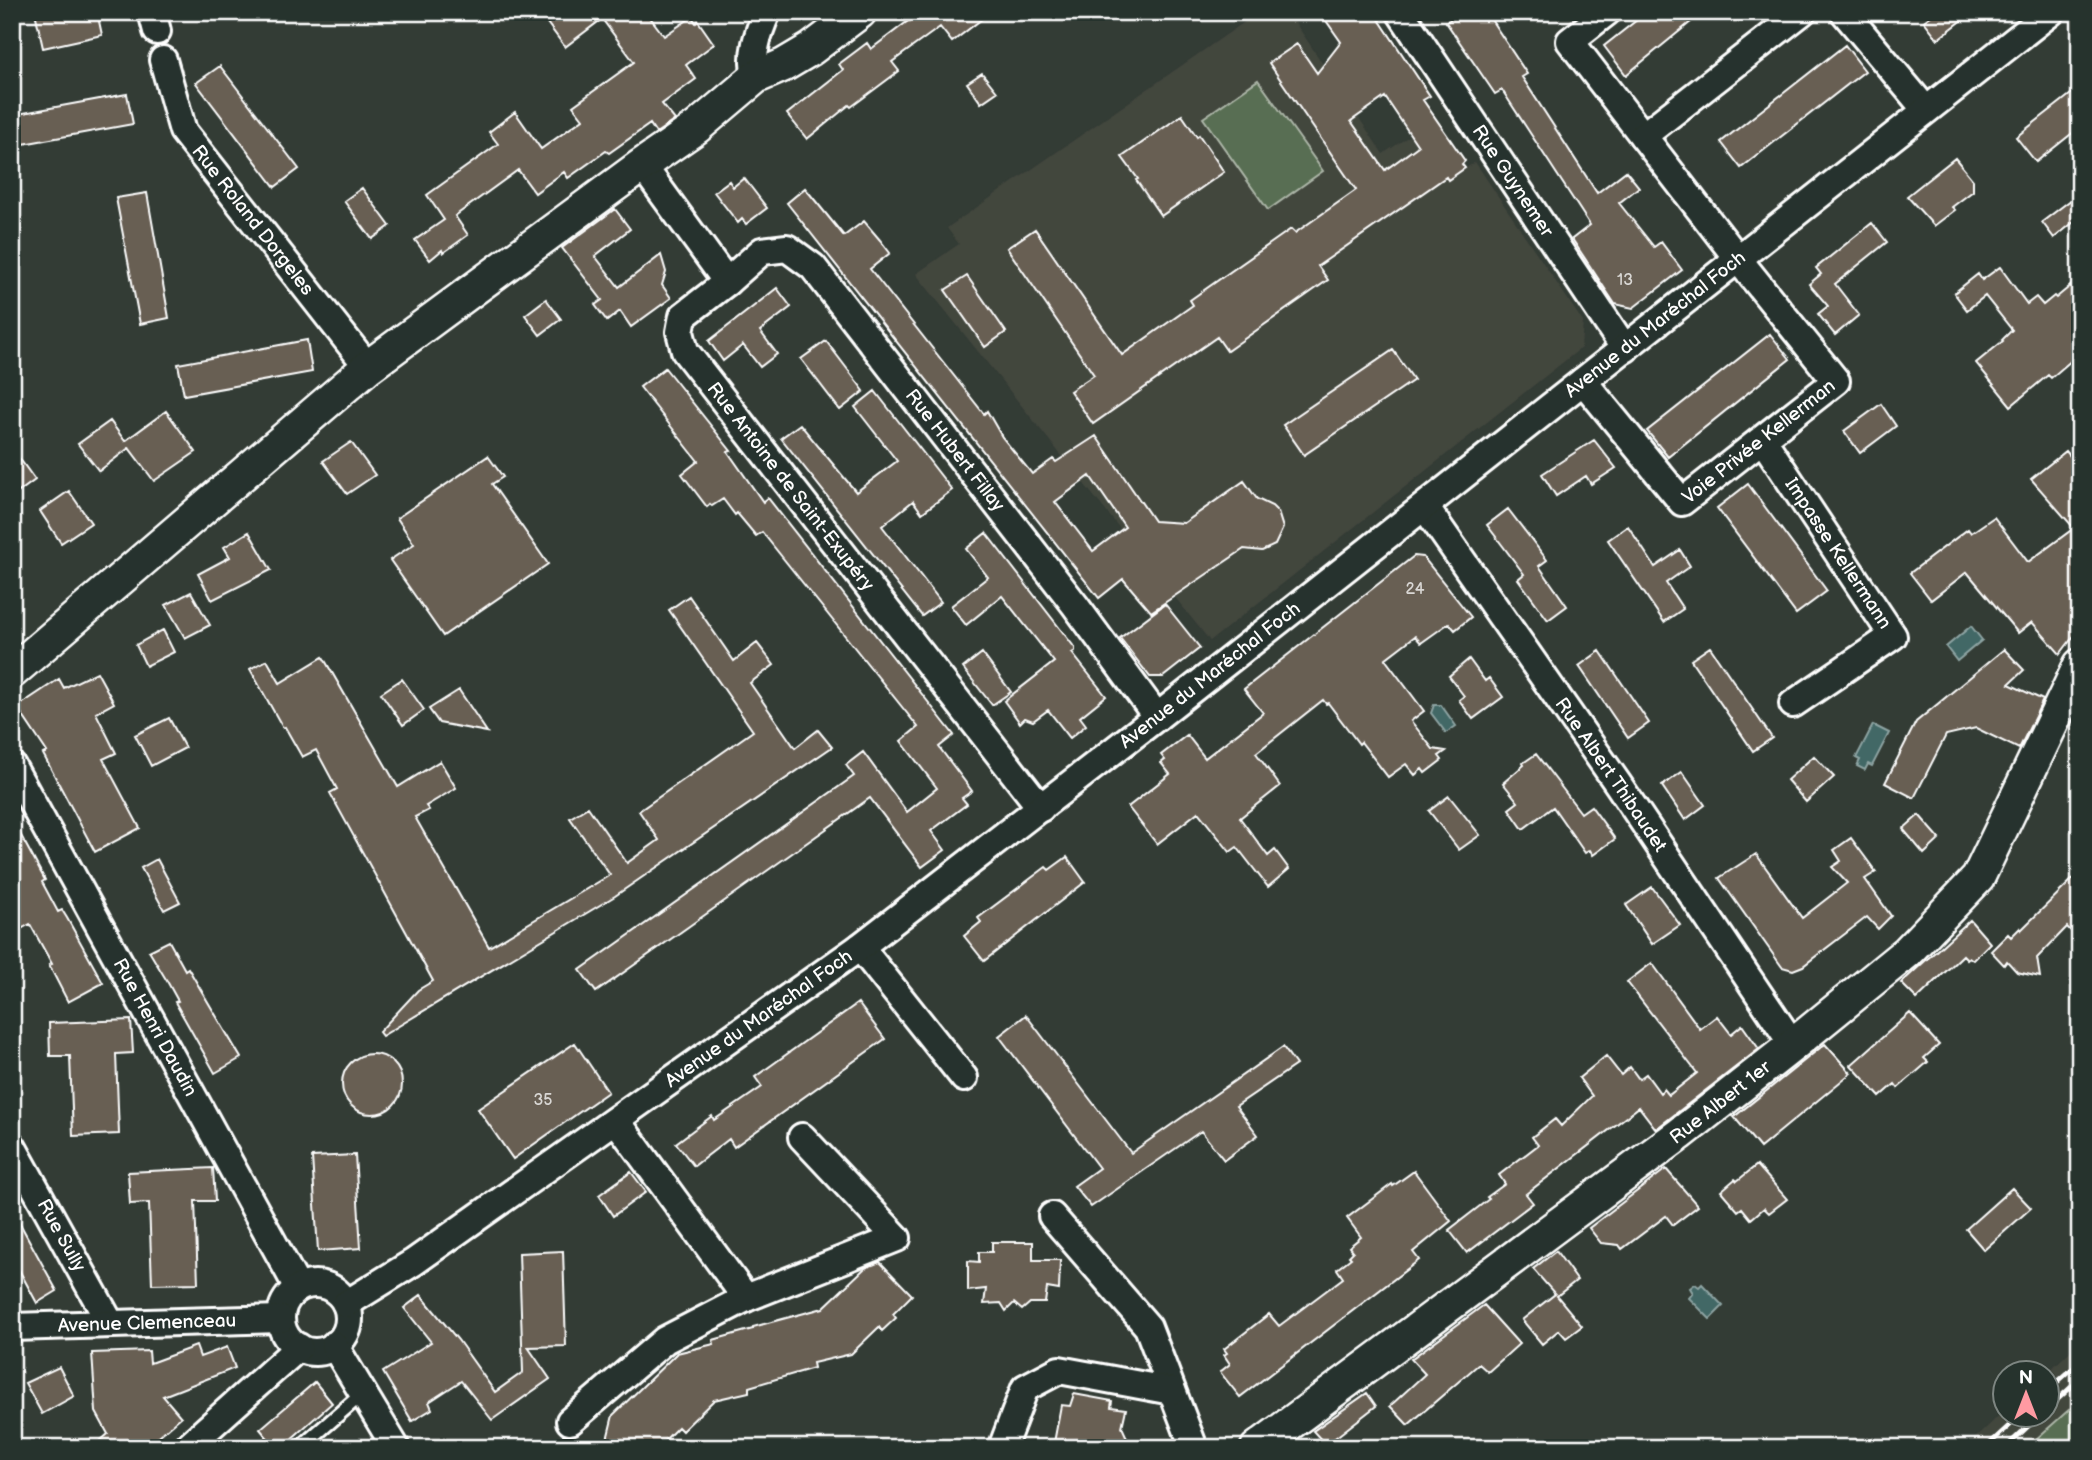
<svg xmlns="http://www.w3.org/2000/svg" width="2092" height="1460" font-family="'Balsamiq Sans',sans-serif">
  <rect width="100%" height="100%" fill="#333c35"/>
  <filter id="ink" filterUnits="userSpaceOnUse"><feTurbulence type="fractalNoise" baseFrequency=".0143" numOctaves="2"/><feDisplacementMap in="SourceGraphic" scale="14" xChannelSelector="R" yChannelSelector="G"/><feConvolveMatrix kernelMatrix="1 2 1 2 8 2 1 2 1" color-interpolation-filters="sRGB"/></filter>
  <g filter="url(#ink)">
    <path fill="#43463e" d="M1259,12H1288L1383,154L1415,132L1448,180L1475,162L1583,322L1581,348L1210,641L916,274L959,244L947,228Z
      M2080,1342V1400L2026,1448H1965L2004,1411V1414H2046L2047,1373Z"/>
    <path fill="#596e52" stroke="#acb6a8" stroke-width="2" d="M1258,80L1323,171L1268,210L1203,118Z
      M2080,1400V1448H2026Z"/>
    <path fill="#426766" stroke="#8ea4a3" stroke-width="2" d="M1971,626L1982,640L1957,661L1946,647Z
      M1434,705H1441L1456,726L1446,733L1431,713Z
      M1873,725L1889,733L1872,766L1868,764L1865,770L1857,766L1860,760L1856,758Z
      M1695,1284L1699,1287L1702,1284L1723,1306L1710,1319L1689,1298L1693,1293L1690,1288Z"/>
    <path fill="#685e53" stroke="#fff" stroke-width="2" fill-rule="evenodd" d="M35,12H97L102,35L43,48Z
      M539,12H646L664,36L692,17L696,23L698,21L714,44L686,65L696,79L662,104L675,120L656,133L650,124L609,153L606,151L568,178L564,172L535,193L518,170L455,216L468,235L443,253L442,250L430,260L415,240L444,220L427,195L498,144L489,132L515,112L541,149L583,119L573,106L634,62L602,19L565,47Z
      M920,12H991L952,42L940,27L892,62L899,71L851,107L849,105L807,139L787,114L843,70L839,64L867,43L871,49Z
      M1320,12H1374L1430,96L1423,100L1465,161L1462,164L1465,168L1448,180L1446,177L1318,266L1328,280L1237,344L1227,351L1217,337L1093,424L1070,391L1094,375L1007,248L1035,229L1122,355L1193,305L1190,300L1291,229L1295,233L1356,190L1269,63L1297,44L1317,73L1341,42ZM1385,97L1418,146L1385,170L1351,121Z
      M1446,12H1486L1527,74L1522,77L1597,193L1626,171L1639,187L1619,203L1654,247L1661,242L1682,270L1633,308L1615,304L1572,239L1590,225L1502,90L1495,94L1446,22L1451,19Z
      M1647,12H1703L1626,75L1604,46Z
      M1936,12H1973L1938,39L1924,21Z
      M1845,45L1865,71L1741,168L1721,142Z
      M220,66L299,169L275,187L196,83Z
      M982,73L997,92L981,103L967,83Z
      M2080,87V127L2036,162L2016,137Z
      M127,94L133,124L12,146V115Z
      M1182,115L1197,137L1199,135L1224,172L1161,216L1136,180L1138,179L1122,157Z
      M1955,158L1973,180V191L1952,207L1955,210L1934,226L1907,196Z
      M744,178L767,208L746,224L742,219L738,223L714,192L729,181L733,187Z
      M362,188L390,226L372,239L344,201Z
      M805,188L844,236L864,221L880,240L890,253L870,269L984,414L987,411L1002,437L1032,474L1053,459L1056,462L1096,436L1154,521L1184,523L1244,481L1257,499L1272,506L1278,512L1283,528L1275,545L1262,551L1244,549L1151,612L1123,579L1099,598L787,203ZM1090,476L1125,527L1093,551L1055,502Z
      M147,193L169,318L140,324L116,198Z
      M2080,193V217L2054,238L2042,222Z
      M615,209L630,229L595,256L619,287L661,255L666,272L662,285L671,298L631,327L620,311L607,321L595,305L602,300L562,248Z
      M1872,223L1887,242L1835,284L1859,315L1835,335L1818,314L1828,306L1809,284L1821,274L1816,268Z
      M2000,267L2027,304L2036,297L2043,305L2054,296L2056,298L2080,278V353L2051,378L2048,375L2011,406L1976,363L2003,341L2002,340L2012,330L1985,296L1967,310L1954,293L1978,274L1982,280Z
      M967,276L1006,332L985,347L945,290Z
      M777,288L791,307L760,331L777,354L760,367L743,345L723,361L709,341Z
      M546,299L561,319L540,335L525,315Z
      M1770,334L1790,359L1668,457L1647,431Z
      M307,340L312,372L184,395L178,364Z
      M826,341L864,391L840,410L801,359Z
      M1393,350L1414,380L1304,455L1283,425Z
      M665,368L731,451L728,452L763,502L768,498L954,735L939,747L972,791L962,798L967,804L931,831L945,850L922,867L870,798L596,992L580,970L854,776L846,765L863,752L907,812L937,788L901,741L918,727L762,532L756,536L737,513L735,515L723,499L712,506L710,504L707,507L682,474L698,461L640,387Z
      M875,391L952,490L922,513L913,501L882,526L941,602L922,616L781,438L800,424L856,492L897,461L855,407Z
      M1881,404L1896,426L1860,453L1844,431Z
      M166,411L196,452L154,481L129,448L99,471L78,444L110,421L125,441Z
      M1594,440L1616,468L1591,484L1586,476L1556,496L1542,474Z
      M351,442L375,475L347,494L323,461Z
      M12,448L35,480L12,497Z
      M2066,451L2080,468V628L2060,654L2032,622L2018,633L1967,572L1931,600L1910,573L1968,529L1971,533L1994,517L2028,562L2074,528L2031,479Z
      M488,456L503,477L492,484L548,564L443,636L390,560L414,544L397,518Z
      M1748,484L1827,591L1796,614L1717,508Z
      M69,491L91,523L61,543L40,511Z
      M1508,509L1547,560L1539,566L1567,606L1548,620L1518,579L1524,574L1487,525Z
      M1628,526L1655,567L1680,550L1690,566L1666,583L1683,609L1664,622L1608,540Z
      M249,532L271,570L212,600L198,574L230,557L224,547Z
      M986,533L1075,648V651L1072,653L1106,696L1080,717L1086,725L1070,738L1048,710L1033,721L1025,718L1020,723L1004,701L1054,662L1002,596L966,625L951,606L988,577L966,549Z
      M1414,556L1423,557L1471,617L1455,630L1449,623L1421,643L1415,636L1385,659L1424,711L1411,721L1433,749L1446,751L1439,756L1442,760L1425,773L1422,769L1415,775L1406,764L1388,777L1361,742L1359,744L1328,703L1326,704L1323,700L1256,753L1280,786L1240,818L1268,856L1275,850L1289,869L1268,887L1237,847L1230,852L1198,812L1157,844L1128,807L1170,774L1161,763L1165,760L1161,755L1187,735L1205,758L1263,713L1244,689Z
      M191,592L210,625L185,638L166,605Z
      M689,596L734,661L757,643L774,665L750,683L795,748L818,730L832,747L615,896L382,1036L379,1032L418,990L433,981L330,793L337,789L316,750L302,757L285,727L283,728L250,669L267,660L280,683L323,657L398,787L440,761L456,788L426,806L429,810L415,817L489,947L610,875L570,818L588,807L627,863L659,840L639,811L753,731L669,610Z
      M1165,604L1200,648L1163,677H1150L1120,638Z
      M163,630L174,652L146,666L136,645Z
      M1710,647L1772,738L1753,751L1691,660Z
      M2004,649L2024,670L2009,684L2043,700L2019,749L1976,728L1946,735L1914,798L1885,783L1916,722Z
      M1600,651L1649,723L1628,738L1579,666Z
      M982,653L1011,692L992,705L963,668Z
      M1469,659L1485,681L1489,678L1503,697L1473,719L1459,700L1464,696L1449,676Z
      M97,672L114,703L96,713L116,753L103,759L140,828L95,852L43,754L47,752L17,707L59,679L64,688Z
      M402,679L424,710L403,725L381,693Z
      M459,690L487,732L439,723L429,709Z
      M169,718L185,748L151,766L135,735Z
      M1536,754L1581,813L1591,806L1615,839L1593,855L1590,850L1585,853L1553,807L1523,829L1509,809L1518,802L1503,783L1524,765L1523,763Z
      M1814,756L1834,777L1806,802L1787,780Z
      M1682,772L1705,805L1685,820L1662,786Z
      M1449,796L1480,835L1459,850L1429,811Z
      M1919,815L1940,839L1924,854L1903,829Z
      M12,819L45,880L42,882L58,912L62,910L67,918L103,983L68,1002L49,965L52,964L30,924L12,934Z
      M1851,838L1876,872L1865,879L1891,916L1878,929L1867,917L1803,966L1793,970L1782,967L1719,878L1756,854L1802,918L1847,883L1832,867L1841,861L1834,850Z
      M1067,857L1085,882L984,961L964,936L981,922L978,918L1046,867L1049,870Z
      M157,859L180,902L164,910L141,868Z
      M2080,872V940L2067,927L2037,958L2040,977L2017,972L2007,961L2004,965L1991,951L2008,934L2011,937L2020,928L2021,930Z
      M1652,887L1680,925L1652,944L1626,905Z
      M1970,920L1990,943L1973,960L1969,957L1967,959L1963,955L1917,999L1901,983Z
      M169,941L185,970L188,968L241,1058L215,1073L175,1002L178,1001L167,981L149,951Z
      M1652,963L1700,1029L1717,1016L1731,1034L1742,1025L1759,1049L1656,1129L1639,1107L1526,1194L1533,1203L1467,1253L1449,1230L1489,1199L1487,1197L1505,1184L1499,1175L1538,1145L1532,1137L1555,1119L1561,1126L1592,1096L1579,1078L1606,1056L1621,1075L1630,1067L1639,1079L1646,1074L1660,1093L1664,1089L1669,1095L1697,1073L1627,982Z
      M858,1003L885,1039L734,1147L729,1139L694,1166L676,1143L712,1116L714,1120L762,1087L755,1077Z
      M1910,1013L1939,1045L1924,1058L1928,1062L1898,1088L1895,1084L1880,1097L1851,1065Z
      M1026,1015L1131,1153L1283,1047L1296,1065L1236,1106L1258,1135L1224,1160L1201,1131L1091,1207L1074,1186L1099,1168L999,1036Z
      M131,1020L133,1053L116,1054L119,1134L73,1136L70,1056H50L49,1023Z
      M575,1043L608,1092L513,1159L478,1109Z
      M1825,1044L1851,1073L1760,1148L1734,1117Z
      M342 1084a30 30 0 1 1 60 0a30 30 0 1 1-60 0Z
      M355,1155L361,1248L318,1251L312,1157Z
      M1757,1165L1787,1199L1769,1213L1764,1208L1751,1219L1742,1208L1738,1211L1721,1191L1735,1179L1737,1181Z
      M213,1168L215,1201H195L198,1283L152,1284L149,1203L130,1204L128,1172Z
      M1666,1169L1698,1206L1673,1225L1666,1216L1622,1249L1619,1245L1601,1243L1589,1228Z
      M1414,1171L1451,1221L1413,1252L1419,1260L1240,1397L1220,1372L1230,1364L1224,1355L1227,1353L1224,1349L1269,1314L1279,1326L1343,1278L1337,1269L1351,1258L1349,1256L1353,1252L1349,1247L1361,1237L1347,1218L1392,1184L1393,1186Z
      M631,1172L646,1192L613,1216L599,1195Z
      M2012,1188L2031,1208L1984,1250L1966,1229Z
      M12,1209L57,1291L37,1303L12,1257Z
      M992,1242H1033V1260H1060L1059,1290L1047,1288L1045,1303H1030L1022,1310L1014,1303L1006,1311L1001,1303L984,1304L986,1289L968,1291V1261L979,1262V1252H992Z
      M563,1251L566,1346L528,1347L550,1379L492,1420L461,1381L429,1402L432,1409L412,1421L383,1372L431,1342L404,1308L421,1295L458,1340L495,1392L523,1372L519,1253Z
      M1556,1251L1577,1280L1557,1296L1582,1326L1566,1338L1559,1330L1542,1344L1522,1320L1555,1294L1533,1269Z
      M880,1262L912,1295L893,1314L896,1318L882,1331L879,1327L851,1354L813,1363L814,1368L749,1387V1392L714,1400L682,1431L678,1427L657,1448H605L613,1415L677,1353L714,1344L713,1340L753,1329V1327L823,1308L865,1268Z
      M1484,1305L1519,1344L1488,1372L1479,1364L1408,1425L1390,1406L1425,1374L1411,1359Z
      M196,1346L200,1357L227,1347L235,1368L163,1396L181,1417L145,1448H92L108,1434L96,1412L92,1353L149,1351L150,1363Z
      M59,1367L74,1396L42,1414L25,1383Z
      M315,1382L332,1403L281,1448H276L260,1429Z
      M1367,1393L1376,1406L1326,1445L1313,1431Z
      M1074,1394L1112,1401L1111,1407L1126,1409L1122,1427L1128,1440L1107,1448H1053L1061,1405L1070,1406Z"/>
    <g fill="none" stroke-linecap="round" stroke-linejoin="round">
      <g stroke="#fff" stroke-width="18">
        <path id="service" d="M300,1448L363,1393"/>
      </g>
      <g stroke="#fff" stroke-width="32">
        <g id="minor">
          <path d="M152,12L157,31"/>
          <path id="s1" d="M1400,12L1625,349"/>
          <path d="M1607,12L1570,41L1643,136"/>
          <path d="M1844,12L1926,110"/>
          <path id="s2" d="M163,60L183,131L368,367"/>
          <path d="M756,77C750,55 758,33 767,12"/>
          <path id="s3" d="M642,165L727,282L683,316L680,332L685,351L1041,808"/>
          <path id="s4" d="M727,282L762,251L787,248L813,267L1075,605L1157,717"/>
          <path id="s5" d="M1583,381L1682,502L1836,381L1738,259L1643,136L1802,12"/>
          <path id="s6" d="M1763,440L1893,636L1793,704"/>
          <path id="s7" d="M1425,507L1618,784L1793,1045"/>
          <path id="s8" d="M12,766L298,1288"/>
          <path d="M860,947L964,1078"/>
          <path id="s9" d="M12,1146L110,1323"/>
          <path d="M1052,1216L1148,1327L1194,1448"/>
          <circle cx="315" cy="1318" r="34"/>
          <path d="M746,1298L897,1238L802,1137"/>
          <path id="s10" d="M346,1304L414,1262L860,947L1157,717L2051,12"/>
          <path id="s11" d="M12,1327L281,1319"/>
          <path d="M334,1345L396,1448"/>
          <path d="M570,1421L665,1340L746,1298L616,1120"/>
          <path d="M186,1448L299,1347"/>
          <path d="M1002,1448L1025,1388L1059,1370L1172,1391"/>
        </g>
      </g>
      <g stroke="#fff" stroke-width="37">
        <g id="tertiary">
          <path d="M12,672L368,367L642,165L697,127L756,77L784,65L811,49L860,12"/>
          <path id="s12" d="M1257,1448L1680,1134L1793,1045L1907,952L1978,878L2080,665"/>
        </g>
      </g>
      <use href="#service" stroke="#26332d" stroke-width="12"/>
      <use href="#minor" stroke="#26332d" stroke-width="26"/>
      <use href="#tertiary" stroke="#26332d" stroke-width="32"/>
      <path stroke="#fff" stroke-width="5" d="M2046,1392L2080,1362
        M2046,1410L2080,1379
        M1985,1448L2022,1414
        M2005,1448L2041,1414"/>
    </g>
  </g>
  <g text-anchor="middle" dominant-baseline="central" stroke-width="5" stroke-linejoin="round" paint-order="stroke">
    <g font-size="16" fill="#d9d7d4">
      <text x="1625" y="280">13</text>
      <text x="1415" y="589">24</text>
      <text x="543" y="1100">35</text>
    </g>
    <g font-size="19" fill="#fff" stroke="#26332d">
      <text stroke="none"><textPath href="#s1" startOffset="203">Rue Guynemer</textPath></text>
      <text stroke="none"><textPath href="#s2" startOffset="187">Rue Roland Dorgeles</textPath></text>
      <text stroke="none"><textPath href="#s10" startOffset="1636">Avenue du Maréchal Foch</textPath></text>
      <text stroke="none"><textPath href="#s5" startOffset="254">Voie Privée Kellerman</textPath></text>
      <text stroke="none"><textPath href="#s4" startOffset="336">Rue Hubert Fillay</textPath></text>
      <text stroke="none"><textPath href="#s3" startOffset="408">Rue Antoine de Saint-Exupéry</textPath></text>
      <text stroke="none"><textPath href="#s6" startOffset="136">Impasse Kellermann</textPath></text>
      <text stroke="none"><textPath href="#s10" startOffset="1069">Avenue du Maréchal Foch</textPath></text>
      <text stroke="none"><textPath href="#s7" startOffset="326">Rue Albert Thibaudet</textPath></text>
      <text stroke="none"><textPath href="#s10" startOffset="502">Avenue du Maréchal Foch</textPath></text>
      <text stroke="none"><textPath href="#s8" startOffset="298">Rue Henri Daudin</textPath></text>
      <text stroke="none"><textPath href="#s12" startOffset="578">Rue Albert 1er</textPath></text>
      <text stroke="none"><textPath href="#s9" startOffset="102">Rue Sully</textPath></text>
      <text stroke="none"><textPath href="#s11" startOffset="135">Avenue Clemenceau</textPath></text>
    </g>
  </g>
  <rect width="2092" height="1460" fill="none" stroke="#26332d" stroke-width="42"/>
  <rect x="21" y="21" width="2050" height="1418" fill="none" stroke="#fff" stroke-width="2.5" filter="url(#ink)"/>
  <g transform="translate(2026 1394)"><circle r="33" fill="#26332d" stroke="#7d8581" stroke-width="2"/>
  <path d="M0-5L12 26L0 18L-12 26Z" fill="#ff9aa2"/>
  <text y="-10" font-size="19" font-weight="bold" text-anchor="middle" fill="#ffffff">N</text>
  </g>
</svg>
